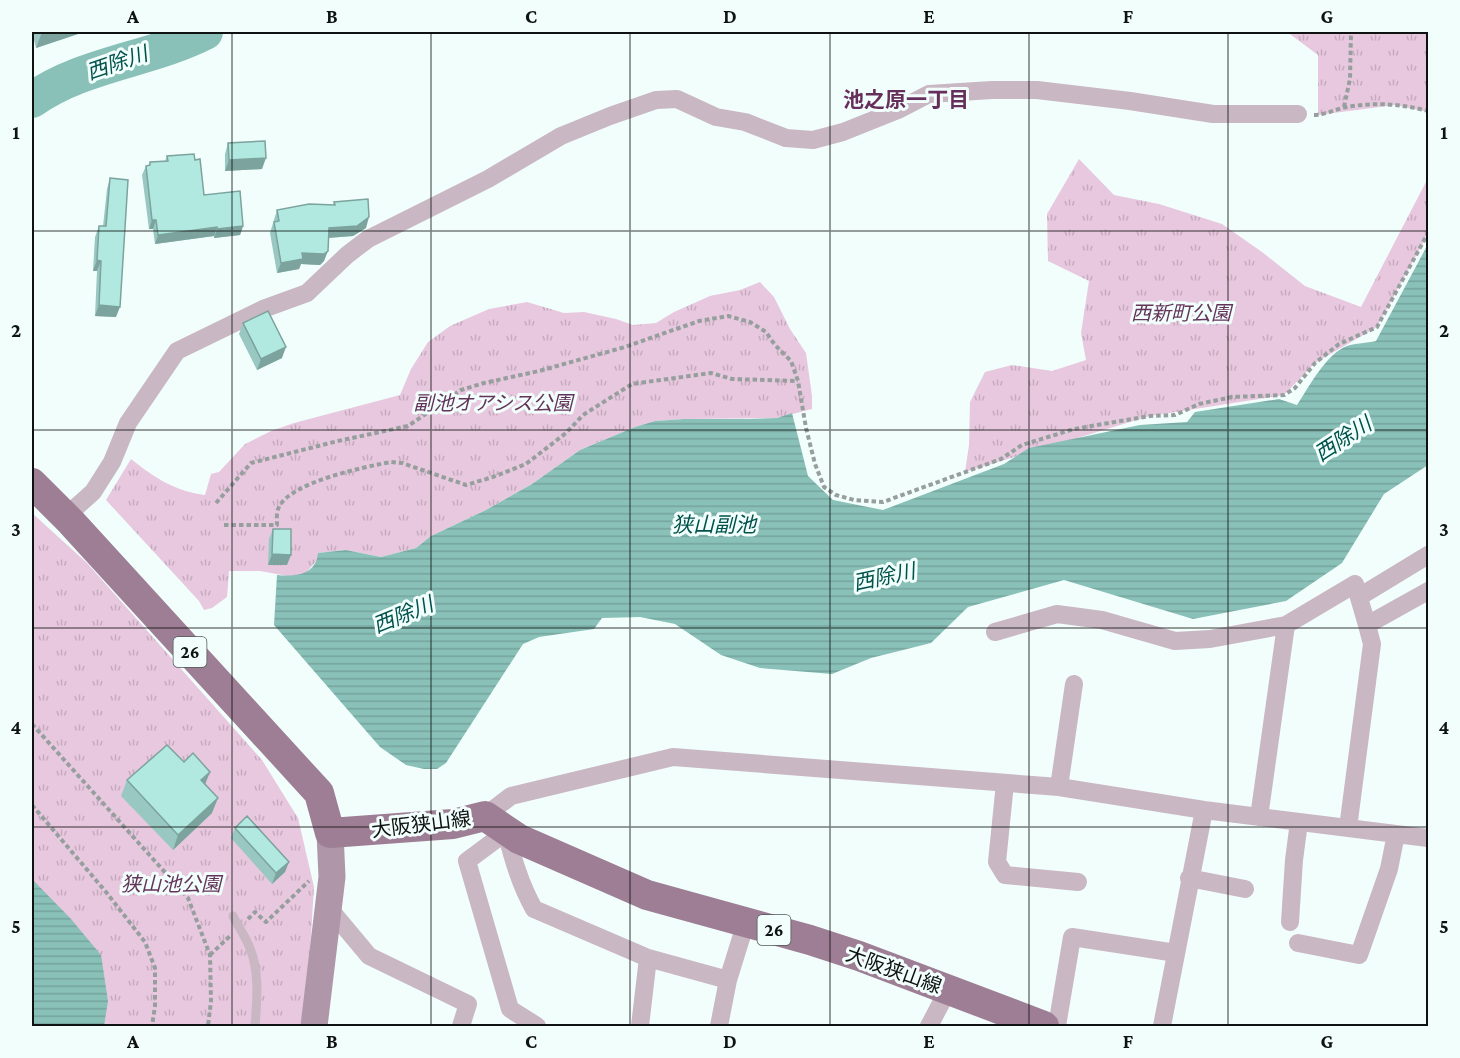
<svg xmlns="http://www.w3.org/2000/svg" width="1460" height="1058" font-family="'Crimson Pro','Noto Sans JP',serif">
  <defs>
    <pattern id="grass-tufts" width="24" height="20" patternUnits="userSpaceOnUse" patternTransform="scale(1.5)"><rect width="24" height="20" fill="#e8c8df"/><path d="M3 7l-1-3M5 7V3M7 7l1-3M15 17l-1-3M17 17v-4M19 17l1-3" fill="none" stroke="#c6abbe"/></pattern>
    <pattern id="water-rules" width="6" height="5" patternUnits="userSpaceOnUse" patternTransform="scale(1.5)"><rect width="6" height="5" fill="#89c0b8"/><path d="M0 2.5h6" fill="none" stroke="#75a49d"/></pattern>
  </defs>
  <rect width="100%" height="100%" fill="#f1fefc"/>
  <path fill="url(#grass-tufts)" d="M1287,32H1428V112L1395,105L1318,115V55Z
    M1079,159L1114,195L1159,204L1222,224L1262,252L1305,286L1361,307L1428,178V234L1377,327L1315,363L1284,395L1150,416L965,472L969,445L970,402L985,372L1012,365L1052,371L1086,360L1081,333L1089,281L1048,261L1047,214Z
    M760,282L774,297L790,329L806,353L812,396V409L777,418L684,419L655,421L635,427L580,450L532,484L484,511L431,536L416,548L381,557L346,550L318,553V559L305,574L293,577L260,571H229L227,597L212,608L204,610L199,601L106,500L131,459C153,477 177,492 205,495L211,474L219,472L245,444L271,431L294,423L400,395L411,369L428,342L450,326L489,309L527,302L564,313L584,312L616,319L633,325L656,323L674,312L710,296L740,290Z
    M32,513L87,563L262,760L298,818L314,887L306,1018L303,1026H32Z"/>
  <path fill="url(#water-rules)" d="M1428,244V465L1384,494L1342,563L1286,601L1193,619L1064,580L968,607L931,643L871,658L832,674L760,668L721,655L675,624L640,617L602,618L594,629L539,637L523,644L446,763L437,769H424L406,765L380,747L274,625L277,575C295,577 316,575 318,553L346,550L381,557L416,548L431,536L484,511L532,484L580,450L635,427L655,421L684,419H749L777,418L792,413L808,476L833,500L883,510L1004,464L1029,448L1140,425L1187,422L1195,412L1279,399L1297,405C1309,387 1326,354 1347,346C1356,343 1367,343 1376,341Z
    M32,879L71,919L101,955L108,1001L104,1026H32Z"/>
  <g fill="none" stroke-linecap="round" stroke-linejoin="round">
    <path stroke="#89c0b8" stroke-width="36" d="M32,100C82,64 150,60 205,32"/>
    <path stroke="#969f9e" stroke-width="4" stroke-dasharray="4.5 3" stroke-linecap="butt" d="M1344,107L1350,79L1351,32
      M1314,115C1325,115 1336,109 1347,107C1374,102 1402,104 1428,111
      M216,503L251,463L338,441L408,426L461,390L484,383L539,371L625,347L699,321L728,316L750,322L766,332L775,345L791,361L798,381L806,428L815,464L824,487L836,495L854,500L883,502L1001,459L1022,445L1074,429L1150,416L1175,415L1199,404L1232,397L1284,395L1295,388L1315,363L1339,344L1377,327L1428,233
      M224,525H277C277,520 276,512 279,507C291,482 364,467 391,462L402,463L466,485L493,477L526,464L566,433L583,415L632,384L711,373L732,379L798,381
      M32,724L188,898L210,955L211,1001L208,1026
      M32,805L106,892L145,942L155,968V1006L152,1026
      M248,919L255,912L266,922L309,881
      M210,955L230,936"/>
    <path stroke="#c9b7c3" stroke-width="9" d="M233,916C238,926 245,936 249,946C260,971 257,1000 255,1026"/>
    <path stroke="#c9b7c3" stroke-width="18" d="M65,517L93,492L112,462L128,423L177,351L263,309L307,293L347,255L368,239L488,179L561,136L610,116L656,100L677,99L716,117L745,122L786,138L813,140L843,132L898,110L929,94L992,90H1037L1130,101L1213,114H1298
      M1359,597L1428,555
      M995,632L1057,614L1102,620L1175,641L1210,639L1286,625L1355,584L1367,625
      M1005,783L997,862L1005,875L1078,882
      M1059,787L1074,684
      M485,816L511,796L673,757L1059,787L1204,810L1428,838
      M1259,817L1286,625
      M1348,828L1372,644L1367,625L1428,591
      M1189,878L1245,889
      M328,907L369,956L468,1004L461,1026
      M1290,922L1294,860L1299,822
      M1298,943L1359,955L1389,869L1396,834
      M648,958L728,980
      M537,1026L510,1009L467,861L506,832C513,859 520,884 534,909L648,958L640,1026
      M719,1026L728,980L746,922
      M929,1026L948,990
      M1057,1026L1072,937L1176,953
      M1162,1026L1204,810"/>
    <path stroke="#af96a8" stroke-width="27" d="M314,1026L332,877L330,833"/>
    <path stroke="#9d7e95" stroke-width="30" d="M32,483L71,522L319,793L330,833L453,824L485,816L519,839L647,895L810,940L859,956L1044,1026"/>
  </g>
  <path fill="#98c8c1" d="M32,32H84L36,48Z
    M228,143L262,169L225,171V154Z
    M167,156L195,160L204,195L243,226L240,235L214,238V236L155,244L153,229H149L142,175L146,166L149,165L150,162L165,161Z
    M110,178L116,317L95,316L97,271H93L95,237L99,226H103L107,189Z
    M334,202L366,228L353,236L329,238L324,261L320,265L301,264L299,269L277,273L270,233L277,210L333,205Z
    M243,323L282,358L257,370L239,334Z
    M273,529L287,565H268L269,539Z
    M127,780L205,785L212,813L173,850L121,796Z
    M235,828L285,872L272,884L231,838Z"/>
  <path fill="#7ca39d" d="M42,32H84L36,48Z
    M266,158L262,169L225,171L229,160Z
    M369,217L366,228L353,236L325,238L329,228Z
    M152,220H156L153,229H149Z
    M243,226L240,235L214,238L217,229Z
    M217,227L214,236L155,244L158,235Z
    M328,251L324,261L320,265L301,264L299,269L277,273L281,263L302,253Z
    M97,260L101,261L97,271H93Z
    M99,305L120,307L116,317L95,316Z
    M286,347L282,358L257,370L261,359Z
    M272,554L291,555L287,565H268Z
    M210,772L204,787L201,780Z
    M218,798L212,813L173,850L178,835Z
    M289,862L285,872L272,884L276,873Z"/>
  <path fill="#b1e9e0" stroke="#7ca39d" stroke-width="1.5" d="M265,141L266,158L229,160L228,143Z
    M194,154L195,160L200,159L204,195L240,191L243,226L217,229V227L158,235L156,220H152L146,166L150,165V162L168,161L167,156Z
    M110,178L128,180L120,307L99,305L101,261L97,260L99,226H106Z
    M368,199L369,217L357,226L329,228L328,251L324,254L302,253L303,259L281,263L274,222L279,221L277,210L309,204L335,205L334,202Z
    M268,311L286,347L261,359L243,323Z
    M273,529H291V555L272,554Z
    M167,745L184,762L193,753L210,772L201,780L218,798L178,835L127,780Z
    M247,816L289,862L276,873L235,828Z"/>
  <path fill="none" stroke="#0e1211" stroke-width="1.5" stroke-opacity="0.55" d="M232,32V1026M431,32V1026M630,32V1026M830,32V1026M1029,32V1026M1228,32V1026M32,231H1428M32,430H1428M32,628H1428M32,827H1428"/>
  <g text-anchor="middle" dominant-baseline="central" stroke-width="6" stroke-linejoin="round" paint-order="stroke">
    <g fill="#f1fefc" stroke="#525958" stroke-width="1.5">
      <rect x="173.5" y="637" width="33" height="30" rx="4.5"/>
      <rect x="757.5" y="915" width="33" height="30" rx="4.5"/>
    </g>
    <g font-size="18" font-weight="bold" fill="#0e1211">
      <text x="190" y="652">26</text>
      <text x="774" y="930">26</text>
    </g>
    <g font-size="20" font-style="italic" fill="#643359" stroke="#f1fefc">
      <text x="1181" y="313">西新町公園</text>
      <text x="493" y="403">副池オアシス公園</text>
      <text x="171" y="884">狭山池公園</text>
    </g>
    <g font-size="20" fill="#0e1211" stroke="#f1fefc">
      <text transform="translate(421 824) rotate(-7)">大阪狭山線</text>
      <text transform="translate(894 970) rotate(20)">大阪狭山線</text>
    </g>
    <g font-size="21" font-style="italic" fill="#00524b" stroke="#f1fefc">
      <text transform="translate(117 63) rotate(-19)">西除川</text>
      <text transform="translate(1343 439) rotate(-33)">西除川</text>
      <text x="714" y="525">狭山副池</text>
      <text transform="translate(884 577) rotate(-12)">西除川</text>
      <text transform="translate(403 615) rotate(-22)">西除川</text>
    </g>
    <g font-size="21" font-weight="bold" fill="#662e5a" stroke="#f1fefc">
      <text x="906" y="100">池之原一丁目</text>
    </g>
  </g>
  <rect width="1460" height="1058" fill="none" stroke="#f1fefc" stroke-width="66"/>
  <rect x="33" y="33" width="1394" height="992" fill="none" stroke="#0e1211" stroke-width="2"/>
  <g font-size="20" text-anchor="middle" font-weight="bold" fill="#0e1211">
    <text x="133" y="23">A</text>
    <text x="332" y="23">B</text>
    <text x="531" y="23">C</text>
    <text x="730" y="23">D</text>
    <text x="929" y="23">E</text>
    <text x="1128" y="23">F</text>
    <text x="1327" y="23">G</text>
    <text x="16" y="139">1</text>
    <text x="1444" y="139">1</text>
    <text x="16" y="337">2</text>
    <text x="1444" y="337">2</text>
    <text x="16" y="536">3</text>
    <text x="1444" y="536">3</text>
    <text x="16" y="734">4</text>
    <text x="1444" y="734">4</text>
    <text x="16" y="933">5</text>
    <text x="1444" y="933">5</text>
    <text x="133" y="1048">A</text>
    <text x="332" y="1048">B</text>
    <text x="531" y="1048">C</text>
    <text x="730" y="1048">D</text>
    <text x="929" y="1048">E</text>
    <text x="1128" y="1048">F</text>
    <text x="1327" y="1048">G</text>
  </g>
</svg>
